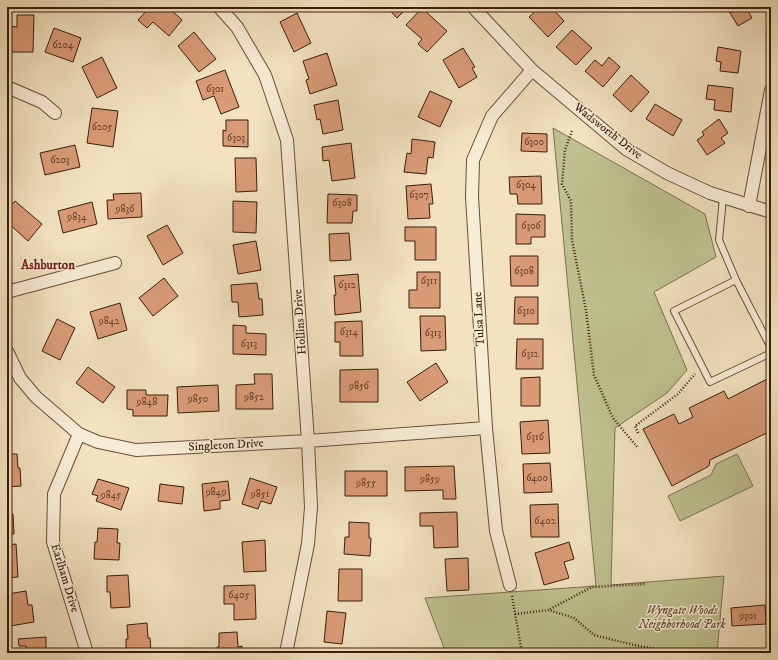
<svg xmlns="http://www.w3.org/2000/svg" width="778" height="660" font-family="'IM FELL DW Pica',serif">
  <rect width="100%" height="100%" fill="#f2e2c0"/>
  <filter id="stains"><feTurbulence type="fractalNoise" baseFrequency=".005" numOctaves="4"/><feColorMatrix values="0 0 0 0 .2 0 0 0 0 .09 0 0 0 0 .02 0 0 0 .5 -.17"/></filter>
  <radialGradient id="worn" r=".72"><stop offset=".6" stop-color="#630" stop-opacity="0"/><stop offset="1" stop-color="#630" stop-opacity=".3"/></radialGradient>
  <path fill="#bec290" stroke="#7c704d" d="M553,128L705,214L716,257L654,292L687,370L667,393L615,428L611,585L724,576L717,653H446L425,598L596,586Z
    M737,454L753,486L680,521L668,496L711,475L716,464Z"/>
  <path fill="#d99b76" stroke="#3a1d0a" d="M126,7H138L136,12Z
    M150,7H168L182,20L169,36L153,22L147,28L138,20Z
    M387,7H408L397,18Z
    M540,7H551L564,21L548,37L529,17Z
    M729,7H746L752,18L738,26L727,8Z
    M422,8L447,31L427,52L418,44L422,39L406,25Z
    M297,13L311,43L294,52L280,22Z
    M17,15H34L33,52H7V26L17,27Z
    M54,28L81,38L73,62L45,52Z
    M572,30L592,48L576,65L556,47Z
    M194,32L216,59L199,72L178,46Z
    M718,47L741,51L738,73L720,71L721,62L716,61Z
    M463,48L475,67L472,68L477,77L459,88L443,60Z
    M327,53L337,85L310,94L306,80L309,79L303,61Z
    M102,57L117,88L97,98L82,67Z
    M609,57L620,67L603,87L585,71L595,60L602,66Z
    M225,70L239,107L221,114L214,96L203,100L196,81Z
    M631,75L649,92L631,112L613,95Z
    M708,85L733,88L731,112L714,110L715,100L706,99Z
    M430,91L452,101L440,127L418,117Z
    M338,100L343,130L323,134L320,119L317,120L314,105Z
    M655,104L682,120L673,136L646,119Z
    M92,108L118,111L113,147L87,143Z
    M719,119L728,133L721,138L725,143L707,155L697,140L704,135L702,132Z
    M226,120H248V147L223,146V130L226,131Z
    M522,133L547,134V152L521,151Z
    M412,139L435,142L433,158L428,157L426,174L404,172L407,153L411,154Z
    M351,143L355,178L332,181L329,160L323,161L322,147Z
    M75,145L80,167L45,175L40,153Z
    M235,158H256L257,191L236,192Z
    M541,176L542,204H518L517,194H510L509,177Z
    M431,184L433,204H429L430,218L408,219L406,186Z
    M141,193L142,217L108,219L107,200H114L113,194Z
    M328,194L357,195V211H353L352,223H327Z
    M15,201L42,224L28,241L7,222V210Z
    M233,201L257,202L256,233L233,232Z
    M92,202L97,224L63,233L58,211Z
    M516,214L545,215V237H531V244H516Z
    M167,225L183,253L163,265L147,236Z
    M405,227H436V260H415V241H405Z
    M349,233L351,260L330,261L329,234Z
    M256,241L261,270L238,274L233,245Z
    M510,256H538V286H511Z
    M417,272H440V308H409V290H417Z
    M358,274L361,312L335,315L334,295H336L334,276Z
    M164,278L178,296L153,316L139,298Z
    M257,283L259,299H262L263,315L239,317L238,302H232L231,285Z
    M515,297H538V324H514Z
    M120,303L127,330L98,339L90,312Z
    M420,316H445L446,350L421,351Z
    M57,319L75,328L60,360L42,351Z
    M362,321L363,356H340V342H335V322Z
    M233,325L246,326V333L266,334V355L233,354Z
    M517,339H543V369H516Z
    M436,363L448,382L420,401L407,382Z
    M88,367L115,387L103,403L76,383Z
    M378,369V402H340V370Z
    M254,374H272L273,409H236V385L255,384Z
    M540,377V406H521V378Z
    M771,377V431L710,460L709,466L672,486L643,429L674,414L679,424L693,417L689,408L724,391L728,399Z
    M218,385L219,411L178,413L177,387Z
    M127,390H146V395H168L167,416H133V410L127,409Z
    M548,420L550,453L522,454L520,422Z
    M7,454H17L18,468H20L21,486L7,487Z
    M550,463L552,492L524,493L523,464Z
    M454,466L456,499H443V490L405,491V467Z
    M345,471H387V496H345Z
    M250,478L277,487L271,504L261,501L258,509L242,504Z
    M98,479L129,488L121,510L96,501L98,496L92,494Z
    M228,481L230,500L220,501V509L204,511L202,484Z
    M160,484L184,487L182,504L158,501Z
    M7,502H11V514H13L14,534L7,535Z
    M558,504L559,537H531L530,505Z
    M457,512L458,547L434,548L433,526H420V513Z
    M349,522L369,523V538H371L370,556L344,554L345,537H349Z
    M98,528L118,529L117,543H120L119,560L94,559L95,542H97Z
    M265,540L266,571L244,572L242,542Z
    M569,542L574,559L564,562L569,578L544,585L535,553Z
    M16,544L18,577L7,578V545Z
    M468,558L469,590L447,591L445,559Z
    M339,569H362V601H338Z
    M128,575L130,607L111,608L110,592H107V576Z
    M255,585L256,619L234,620V604H224V586Z
    M26,591L28,605H32L34,622L10,626L7,594Z
    M765,605L766,624L732,626L731,608Z
    M327,611L346,613L342,644L324,642Z
    M147,623L148,638H150L151,653H126V639H128L127,625Z
    M237,632L238,647L242,646V653H217V647H219V633Z
    M46,637V651H50V653H26H27L26,646H19L18,639Z"/>
  <g fill="none" stroke-linecap="round" stroke-linejoin="round">
    <g stroke="#684e38" stroke-width="8">
      <path id="service" d="M723,198L719,240L736,280L771,348
        M736,280L674,311L710,382L771,353"/>
    </g>
    <g stroke="#684e38" stroke-width="14">
      <path id="minor" d="M219,7L237,27L265,75L287,140L308,441L311,507L308,544L286,653
        M473,7L532,70L626,149L667,173L710,193L771,212
        M7,87L42,102L55,113
        M749,206L771,90
        M7,292L115,263
        M7,351L20,378L36,397L79,434L98,442L136,450L308,441L486,428
        M79,434L54,494L53,542L87,653
        M510,585L496,531L486,428L472,197L473,160L492,116L532,70"/>
    </g>
    <path stroke="#3a1d0a" stroke-width="2.5" stroke-dasharray="1 2" stroke-linecap="butt" d="M572,131L565,150L562,184L571,201L572,240L586,310L594,375L613,418L638,448
      M638,433L635,426L678,394L695,374
      M512,596L522,653
      M550,609L592,587L645,584
      M515,614L549,610L574,618L594,635L634,645L669,651L674,653"/>
    <use href="#service" stroke="#f7ecd6" stroke-width="6"/>
    <use href="#minor" stroke="#f7ecd6" stroke-width="12"/>
  </g>
  <g text-anchor="middle" dominant-baseline="central" stroke-width="3" stroke-linejoin="round" paint-order="stroke">
    <g font-size="10" fill="#623c25">
      <text x="63" y="45">6204</text>
      <text x="215" y="89">6301</text>
      <text x="102" y="127">6205</text>
      <text x="236" y="138">6303</text>
      <text x="534" y="142">6300</text>
      <text x="60" y="160">6203</text>
      <text x="526" y="185">6304</text>
      <text x="419" y="195">6307</text>
      <text x="342" y="203">6308</text>
      <text x="125" y="209">9836</text>
      <text x="77" y="217">9834</text>
      <text x="531" y="226">6306</text>
      <text x="524" y="271">6308</text>
      <text x="429" y="281">6311</text>
      <text x="347" y="285">6312</text>
      <text x="526" y="311">6310</text>
      <text x="109" y="321">9842</text>
      <text x="349" y="332">6314</text>
      <text x="433" y="333">6313</text>
      <text x="249" y="344">6313</text>
      <text x="530" y="354">6312</text>
      <text x="359" y="386">9856</text>
      <text x="254" y="397">9852</text>
      <text x="198" y="399">9850</text>
      <text x="147" y="402">9848</text>
      <text x="535" y="437">6316</text>
      <text x="537" y="478">6400</text>
      <text x="430" y="479">9859</text>
      <text x="366" y="483">9855</text>
      <text x="216" y="492">9849</text>
      <text x="260" y="494">9851</text>
      <text x="111" y="495">9845</text>
      <text x="545" y="521">6402</text>
      <text x="239" y="595">6405</text>
      <text x="748" y="616">9301</text>
    </g>
    <g font-size="12" fill="#3a1d0a" stroke="#f7ecd6">
      <text transform="translate(608 131) rotate(38)">Wadsworth Drive</text>
      <text transform="translate(479 319) rotate(-93)">Tulsa Lane</text>
      <text transform="translate(300 322) rotate(-94)">Hollins Drive</text>
      <text transform="translate(226 445) rotate(-3)">Singleton Drive</text>
      <text transform="translate(65 578) rotate(73)">Earlham Drive</text>
    </g>
    <g font-size="12" font-style="italic" fill="#624f32" stroke="#f7ecd6">
      <text x="682" y="610">Wyngate Woods<tspan x="682" dy="14">Neighborhood Park</tspan></text>
    </g>
    <g font-size="13" font-weight="bold" fill="#7a1f14" stroke="#f7ecd6">
      <text x="48" y="265">Ashburton</text>
    </g>
  </g>
  <rect width="778" height="660" fill="none" stroke="#f2e2c0" stroke-width="24"/>
  <rect x="8" y="8" width="762" height="644" fill="none" stroke="#3a1d0a" stroke-width="2"/>
  <rect x="12" y="12" width="754" height="636" fill="none" stroke="#3a1d0a"/>
  <rect width="100%" height="100%" filter="url(#stains)"/>
  <rect width="100%" height="100%" fill="url(#worn)"/>
</svg>
